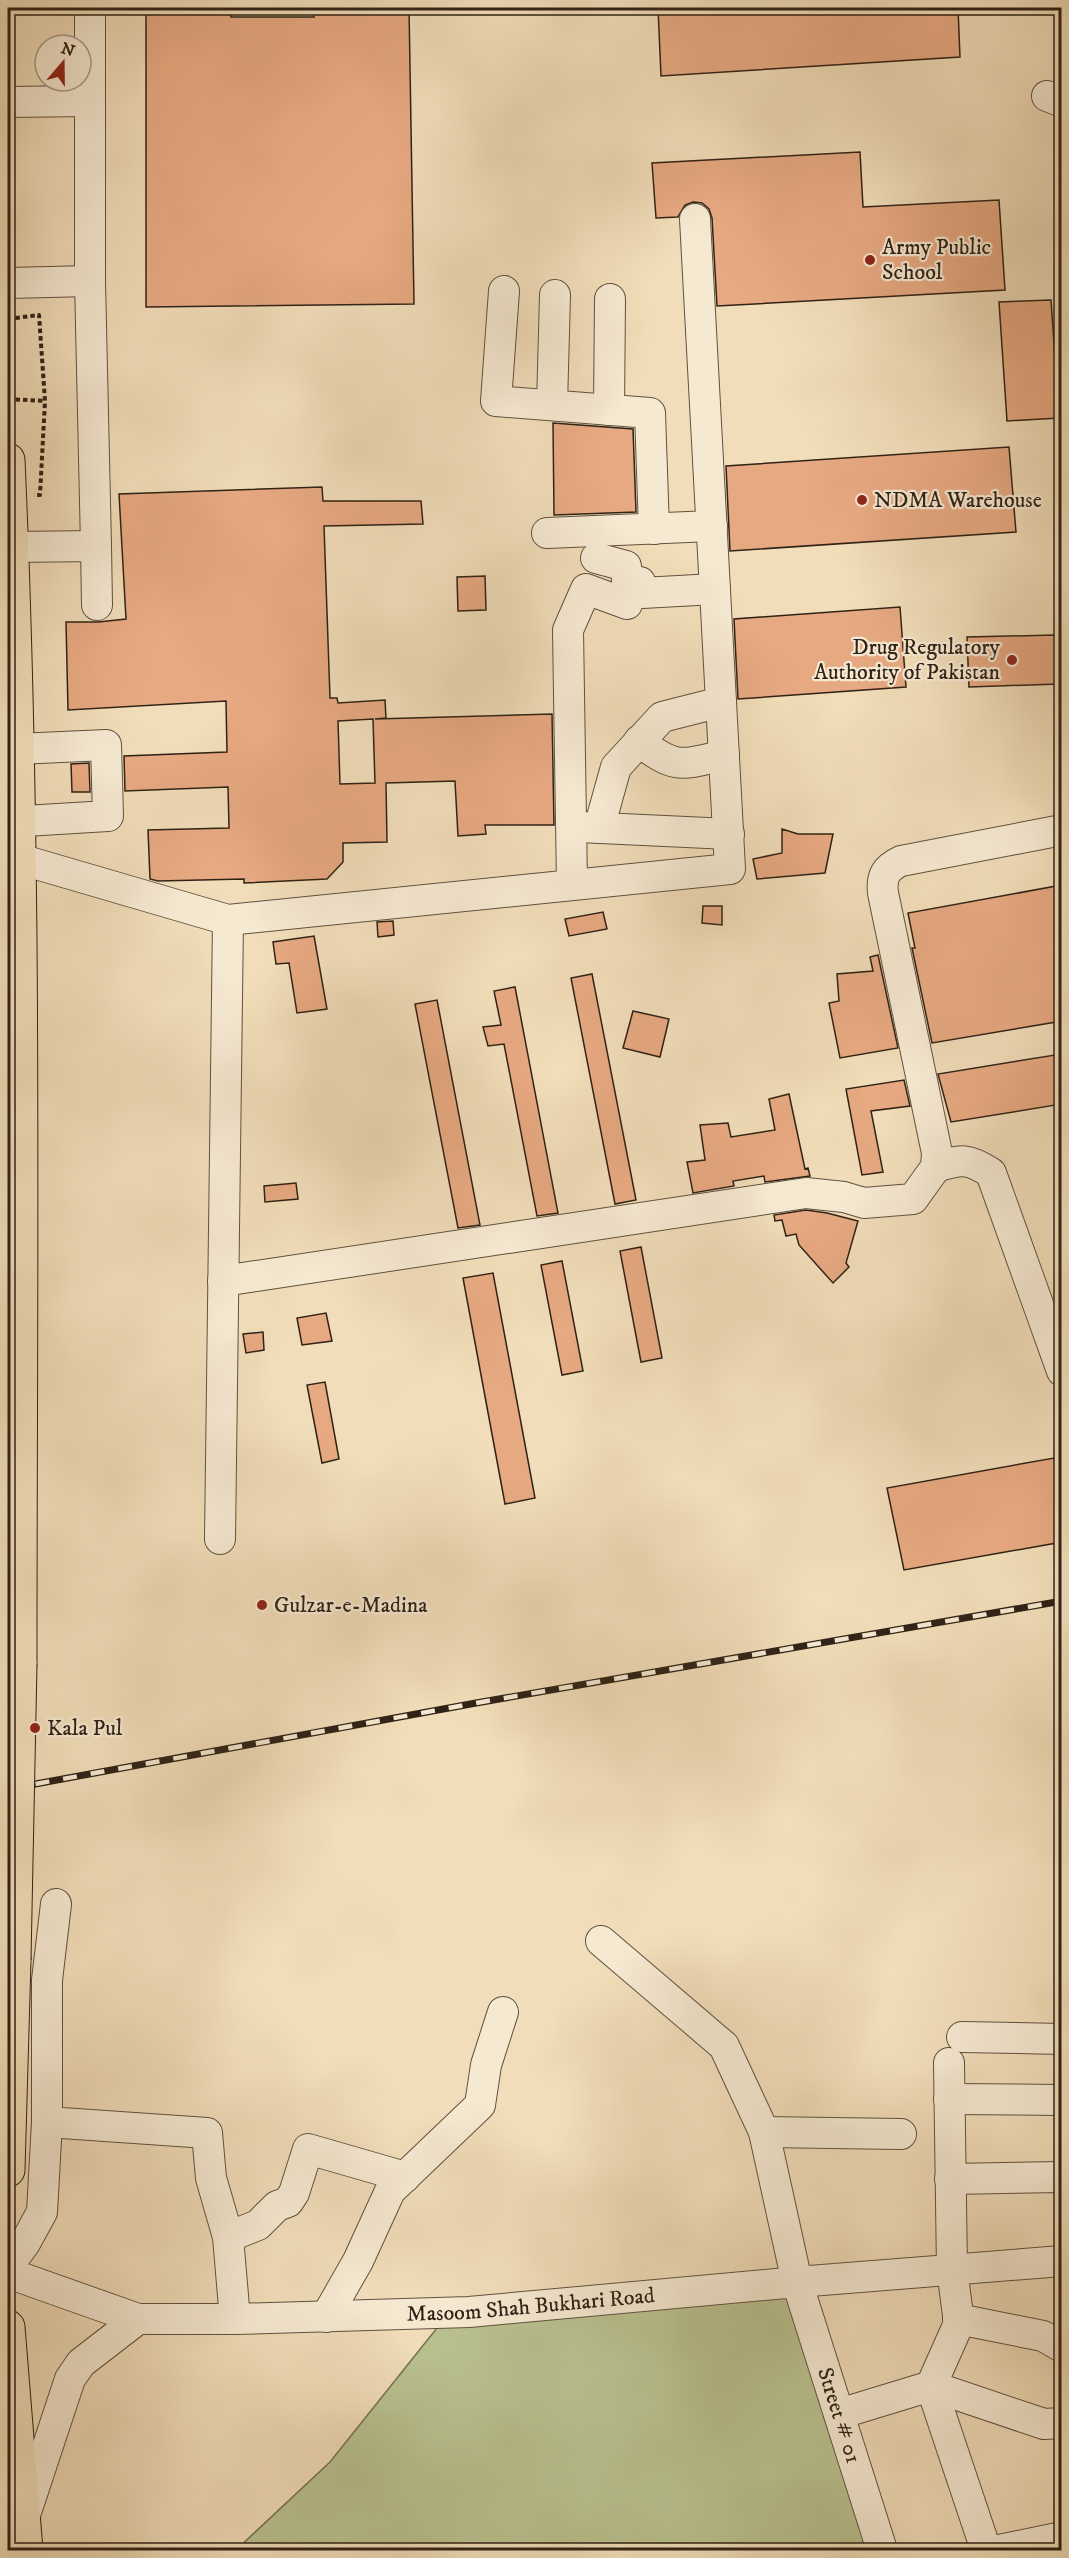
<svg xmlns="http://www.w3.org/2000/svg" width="1069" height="2558" font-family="'IM FELL DW Pica',serif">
  <rect width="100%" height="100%" fill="#f1ddb9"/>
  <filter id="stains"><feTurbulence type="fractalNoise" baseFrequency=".00333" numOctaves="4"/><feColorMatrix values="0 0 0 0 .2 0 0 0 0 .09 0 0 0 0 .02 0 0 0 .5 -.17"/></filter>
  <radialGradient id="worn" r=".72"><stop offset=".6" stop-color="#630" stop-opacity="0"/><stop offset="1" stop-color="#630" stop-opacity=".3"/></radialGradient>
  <path fill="#b9c18f" stroke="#747252" stroke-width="1.5" d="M797,2282L880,2550H236L330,2462L449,2313Z"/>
  <path fill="#e7a982" stroke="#2f2216" stroke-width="1.5" fill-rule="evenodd" d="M146,8H231V17H314V8H409L414,304L146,307Z
    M658,8H958L960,57L661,76Z
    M860,152L863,207L999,200L1005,290L717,306L712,218L709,209L702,203L693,202L685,205L678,217L656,218L652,163Z
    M1051,300L1059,418L1007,421L999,302Z
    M553,423L633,429L636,512L554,515Z
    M1009,447L1016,532L730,551L726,466Z
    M322,487L323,501H421L423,524L324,526L330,698H337L338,703L385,700L386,718L375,719L552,714L554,825H485L486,834L458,836L455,781L386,783L387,842L343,843V862L327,879L244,883V879L158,881L150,879L148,830L229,828L228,787L125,791L124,756L227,752L226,701L68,710L66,622H98L126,619L119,494ZM373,719L375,783L340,784L338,721Z
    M485,576L486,610L458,611L457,577Z
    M900,607L906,687L738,699L734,619Z
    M1055,635L1058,684L969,687L967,637Z
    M89,763L90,792H72L71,764Z
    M782,829L798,834H833L825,873L757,879L753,859L782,853Z
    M1062,885V1021L932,1043L912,948H915L908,913Z
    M703,906H722V925L702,923Z
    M603,912L607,929L569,936L565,919Z
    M393,921L394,935L378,937L377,922Z
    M314,936L327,1009L297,1013L289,963L276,964L273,942Z
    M878,955L898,1048L840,1058L829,1003L839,1001L837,974L873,971L870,957Z
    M592,974L636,1200L615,1204L571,978Z
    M515,987L558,1213L537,1216L504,1044L488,1046L483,1027L501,1025L494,991Z
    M437,1000L480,1225L458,1228L415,1004Z
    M633,1011L669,1019L660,1057L623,1048Z
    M1055,1055L1062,1104L951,1122L938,1074Z
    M904,1080L910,1106L871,1111L883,1172L862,1175L846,1089Z
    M789,1094L805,1169L808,1168L810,1176L765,1182L764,1176L733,1181L734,1186L693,1193L687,1162L705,1160L700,1125L728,1123L731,1137L775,1130L769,1099Z
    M296,1183L298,1199L265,1202L264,1186Z
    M806,1210L827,1213L858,1221L846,1263L849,1267L833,1283L799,1245L796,1234L786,1236L782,1220L775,1221L774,1215Z
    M641,1247L662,1358L641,1362L620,1251Z
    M562,1261L583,1371L562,1375L541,1265Z
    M493,1273L535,1498L505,1504L463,1278Z
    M326,1313L332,1341L302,1345L297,1318Z
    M263,1332L264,1350L246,1353L243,1334Z
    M325,1382L339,1459L322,1463L307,1385Z
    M1054,1458L1062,1503V1542L904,1570L887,1488Z"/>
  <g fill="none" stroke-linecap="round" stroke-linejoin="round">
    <g stroke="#60513f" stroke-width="32">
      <g id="minor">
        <path d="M90,8V281L96,546"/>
        <path d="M1047,96L1062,102"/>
        <path d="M8,102L90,101"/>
        <path d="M8,283L90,281"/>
        <path d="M504,291L496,401L650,413L654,529"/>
        <path d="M552,405L555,295"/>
        <path d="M609,410L610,299"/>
        <path d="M547,533L712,526"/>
        <path d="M12,547L96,546L97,605"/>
        <path d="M596,558L626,566L627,581L640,582L642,593L715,589"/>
        <path d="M639,741C675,770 682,765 724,755"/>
        <path d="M8,822L108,816L106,745L17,749"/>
        <path d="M579,827L729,834"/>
        <path d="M599,828L616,767L662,717L721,702"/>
        <path d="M19,859L228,920L730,869L695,219"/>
        <path d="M572,885L568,630L586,589L627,604"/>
        <path d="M936,1167C962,1159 968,1158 991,1173L1062,1371"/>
        <path d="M223,1281L806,1193L844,1197L864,1203L913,1199L936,1167L937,1153L883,893C881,876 886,868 901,861L1062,830"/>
        <path d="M220,1539L228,920"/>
        <path d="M56,1904L47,1980V2122L207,2133L211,2178L228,2237L235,2319"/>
        <path id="s1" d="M601,1941L724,2046L764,2132L797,2282L882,2550"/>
        <path d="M962,2037L1062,2039"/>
        <path d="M949,2063L952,2269L959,2323L931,2386L986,2550"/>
        <path d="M949,2099L1062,2100"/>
        <path d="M764,2132L901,2134"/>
        <path d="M950,2179L1062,2177"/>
        <path d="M228,2237L258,2225L277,2206L288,2202L294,2193L308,2149L405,2177"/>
        <path d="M8,2266L25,2243L42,2212L47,2122"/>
        <path id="s2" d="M8,2273L138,2319H235L469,2312L797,2282L1062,2261"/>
        <path d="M326,2317L358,2261L390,2191L480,2105L486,2065L503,2012"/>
        <path d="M958,2319L1043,2336L1062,2347"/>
        <path d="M839,2414L931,2386L1044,2424L1062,2423"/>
        <path d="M24,2518L70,2379L81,2363L138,2319"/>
        <path d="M999,2550L1062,2537"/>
      </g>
    </g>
    <g stroke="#2f2216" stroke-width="35">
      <path id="major" d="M8,460C26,861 20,1263 20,1664
        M8,2170L14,1960
        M8,2327L26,2550"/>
    </g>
    <path stroke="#2f2216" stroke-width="4" stroke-dasharray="4.5 3" stroke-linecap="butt" d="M8,319L39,315L45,401L40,495H34
      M8,399L45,401"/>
    <use href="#minor" stroke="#f6e9d2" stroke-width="30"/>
    <use href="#major" stroke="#f1ddb9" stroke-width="33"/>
    <g stroke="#2f2216" stroke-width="7">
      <path id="rail" d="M8,1789L476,1703L1062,1601"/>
    </g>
    <use href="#rail" stroke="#f6e9d2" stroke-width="4.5" stroke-dasharray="14" stroke-linecap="butt"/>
    <g stroke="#2f2216" stroke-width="35" stroke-linecap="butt">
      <path id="major-bridge" d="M14,1960L20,1664"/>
    </g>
    <use href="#major-bridge" stroke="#f1ddb9" stroke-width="33"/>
  </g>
  <g fill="#8f2418" stroke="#f6e9d2" stroke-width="2">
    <circle cx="870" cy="260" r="6"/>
    <circle cx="862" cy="500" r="6"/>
    <circle cx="1012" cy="660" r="6"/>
    <circle cx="262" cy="1605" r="6"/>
    <circle cx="35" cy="1728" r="6"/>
  </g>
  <g text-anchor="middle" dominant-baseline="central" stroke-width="4.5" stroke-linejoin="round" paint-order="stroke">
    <g font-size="22" fill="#2f2216" stroke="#f6e9d2" text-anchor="start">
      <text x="882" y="247">Army Public<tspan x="882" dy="25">School</tspan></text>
      <text x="874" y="500">NDMA Warehouse</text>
      <text x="1000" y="647" text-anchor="end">Drug Regulatory<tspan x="1000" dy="25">Authority of Pakistan</tspan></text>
      <text x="274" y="1605">Gulzar-e-Madina</text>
      <text x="47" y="1728">Kala Pul</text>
    </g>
    <g font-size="22" fill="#2f2216" stroke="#f6e9d2">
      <text stroke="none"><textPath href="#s2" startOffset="531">Masoom Shah Bukhari Road</textPath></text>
      <text stroke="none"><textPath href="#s1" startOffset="550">Street # 01</textPath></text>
    </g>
  </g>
  <rect width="1069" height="2558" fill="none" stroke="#f1ddb9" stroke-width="30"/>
  <rect x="9" y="9" width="1051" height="2540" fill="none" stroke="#2f2216" stroke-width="3"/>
  <rect x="15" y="15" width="1039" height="2528" fill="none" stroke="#2f2216" stroke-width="1.5"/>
  <g transform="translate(63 63) rotate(20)"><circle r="28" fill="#f6e9d2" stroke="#a69987" stroke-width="1.5"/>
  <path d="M0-4.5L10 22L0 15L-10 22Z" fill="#8f2418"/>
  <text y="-9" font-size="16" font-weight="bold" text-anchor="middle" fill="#2f2216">N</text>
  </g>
  <rect width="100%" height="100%" filter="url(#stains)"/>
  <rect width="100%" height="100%" fill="url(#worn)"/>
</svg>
